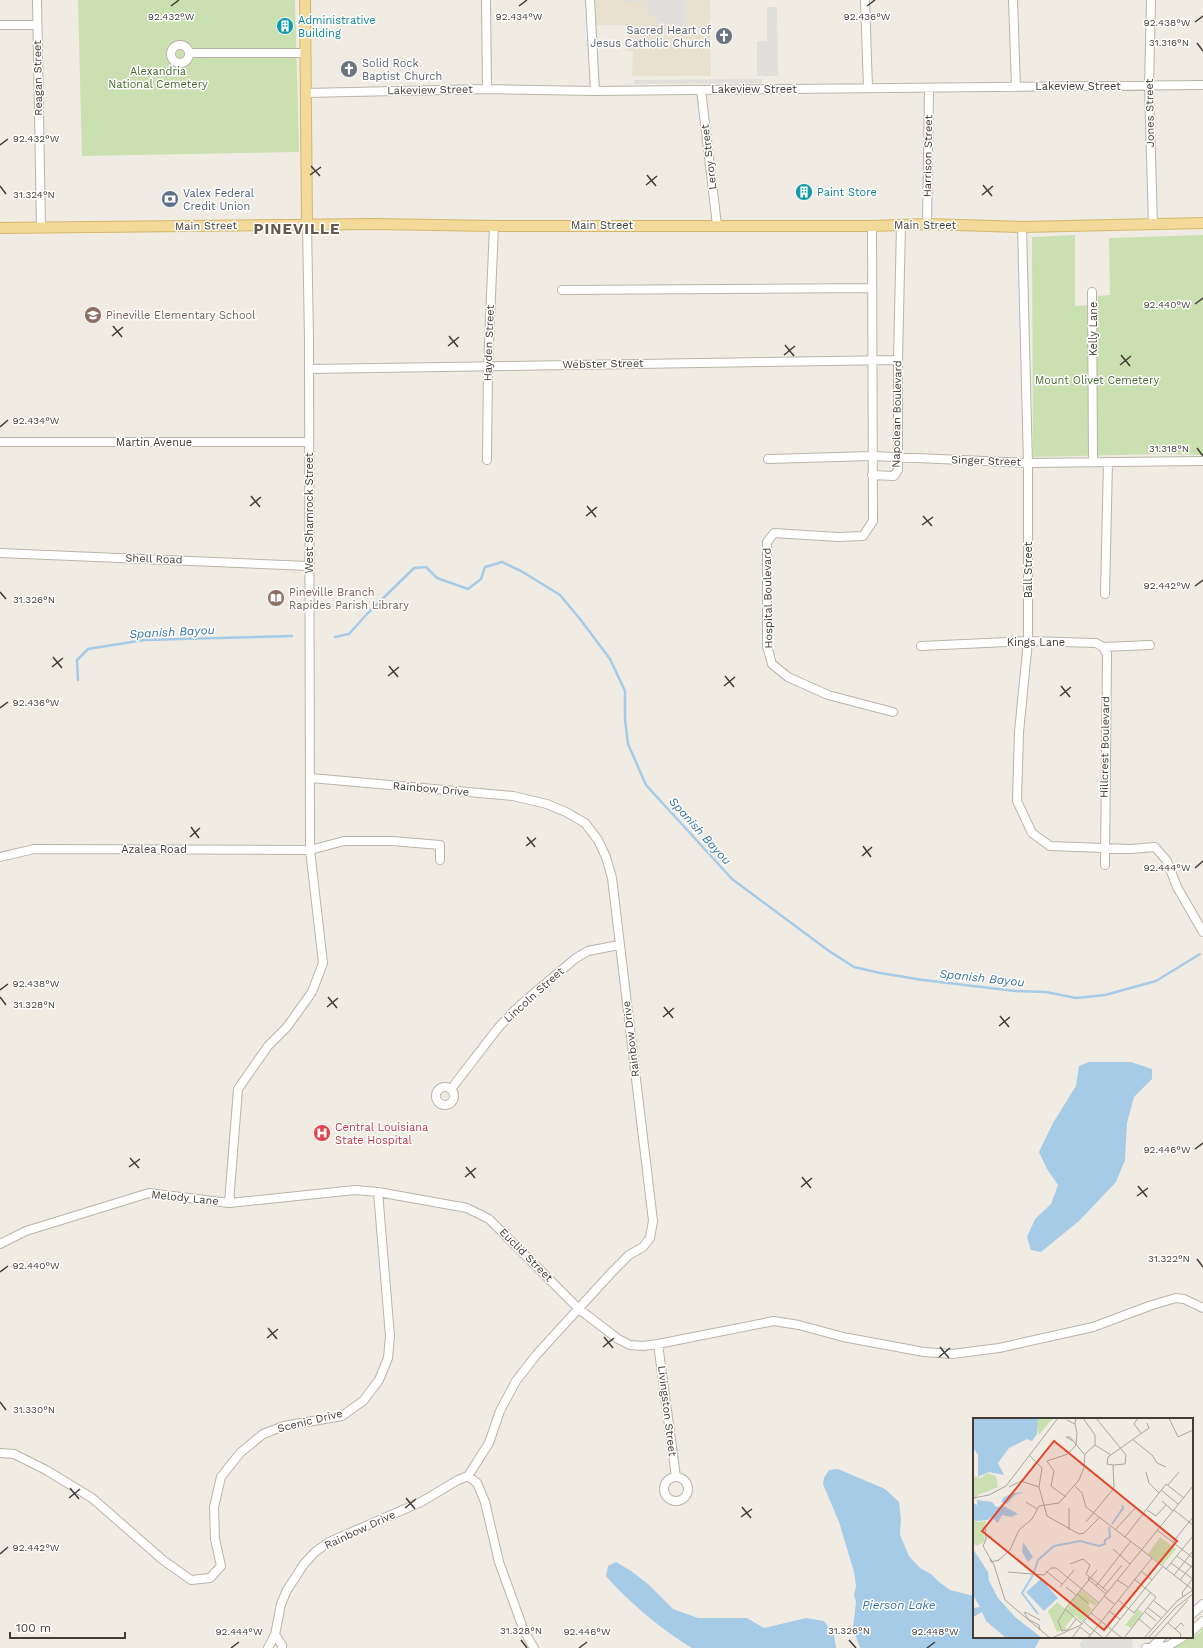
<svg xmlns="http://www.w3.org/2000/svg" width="1203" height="1648" font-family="'Work Sans',sans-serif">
  <rect width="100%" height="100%" fill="#f0ece4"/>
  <path fill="#e8e1cf" d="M595,0H710L711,76H632L633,51H627L628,25H596Z"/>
  <path fill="#cae0b0" d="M78,0H295L299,152L82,156Z
    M1075,235V306L1098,305V296L1110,295L1109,238L1203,235V455L1162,454L1033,457L1032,237Z
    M1203,1628V1648H1173L1200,1633Z"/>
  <path fill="#e1dfdc" d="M624,0H686V32L672,33L671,24H656L655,16L648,15V1L624,2Z
    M767,7H777L778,76H757V41H767Z
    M762,79V83L634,84V80Z
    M1078,1637H1132L1133,1648H1082L1079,1646L1082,1640Z"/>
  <path fill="#a6cbe7" d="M1089,1062H1131L1152,1069V1079L1134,1097L1127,1123L1125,1160L1116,1182L1079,1221L1041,1252L1031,1250L1027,1237L1035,1219L1051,1204L1058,1185L1047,1169L1039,1152L1053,1123L1076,1086L1079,1066Z
    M838,1469L885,1489L899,1502L901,1519L900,1535L909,1556L920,1568L931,1574L939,1582L950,1590L974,1596V1637H1041L1035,1648H860L853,1628L856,1602L854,1595L856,1586L854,1572L839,1522L823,1484L824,1478L829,1470Z
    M616,1562L631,1571L648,1584L673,1609L698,1618H747L764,1628L806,1618L824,1621L834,1635L836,1648H692C666,1633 626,1600 606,1576L608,1566Z"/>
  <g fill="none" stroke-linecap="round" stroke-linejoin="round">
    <path stroke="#a6cbe7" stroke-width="2.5" d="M335,637L349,634L367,614L414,568L426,567L437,578L468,589L481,579L485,567L502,562L521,571L560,595L580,619L610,659L625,691V719L628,744L646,785L732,879L829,951L854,967L880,973L923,980L1015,991L1046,992L1076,998L1105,995L1156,981L1200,954
      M78,680L77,660L88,649L144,640L292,636"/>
    <g stroke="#bab4a8" stroke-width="10">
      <path id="minor" d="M37,0L41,228
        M486,0L487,89
        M590,0L595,91
        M865,0L868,88
        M1013,0L1016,87
        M1151,0L1149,86L1153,225
        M0,25H37
        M171 54a9 9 0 1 1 18 0a9 9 0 1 1-18 0Z
        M189,53H305
        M701,90L717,225
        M306,93L487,89L595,91L1203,85
        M927,224L929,88
        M872,226L873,521L863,536L838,537L774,533L767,542V646L772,664L788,677L828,695L893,712
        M1022,227L1028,463V641L1019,732L1017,801L1032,833L1050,846L1131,849L1155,847L1167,861L1177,887L1203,932
        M562,290L872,288
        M1092,292L1093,462
        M309,369L898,360
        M0,442H309
        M768,459L872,456L1028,463L1203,461
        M487,460L488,366L494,226
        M872,475L894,476L898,470V360L901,225
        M0,553L308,566
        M1105,594L1108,462
        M921,646L1028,641L1096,643L1103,647L1150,645
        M1103,647L1107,654L1105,865
        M0,857L34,849L310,850L344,841H392L440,845V860
        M436 1096a9 9 0 1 1 18 0a9 9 0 1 1-18 0Z
        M451,1089L498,1028L515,1010L540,988L576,958L588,951L619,945
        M229,1203L238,1089L268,1046L287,1027L312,992L323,963L310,850L309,339L307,224
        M0,1244L26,1231L149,1193L229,1203L355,1190L378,1192L467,1208L489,1219L579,1309L618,1339L630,1345L643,1346L658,1344L774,1321L799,1325L843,1337L924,1352L952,1354L999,1348L1093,1327L1152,1305L1176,1298L1184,1299L1203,1308
        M658,1344L676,1477
        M0,1453L14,1454L46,1470L92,1498L163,1560L191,1580L210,1578L221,1566L215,1539L214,1507L221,1477L240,1453L263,1434L284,1426L342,1416L363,1401L379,1380L388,1358L390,1336L378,1192
        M468,1476L477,1483L485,1502L499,1562L524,1631L534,1648
        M664 1489a12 12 0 1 1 24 0a12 12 0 1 1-24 0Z
        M1192,1614L1203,1604
        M1192,1631L1203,1621
        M275,1635L282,1645V1648
        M1153,1646L1162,1637
        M268,1648L275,1635L281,1604L287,1590L304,1564L315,1552L329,1542L421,1502L458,1480L468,1476L489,1443L500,1411L516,1381L537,1354L613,1271L629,1255L643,1247L650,1238L653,1221L612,878L606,857L598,840L585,823L566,812L547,804L513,796L311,778
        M1146,1648L1168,1646L1183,1637"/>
    </g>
    <g stroke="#d5b76c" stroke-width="12">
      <path id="major" d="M305,0L307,224
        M0,228L374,224L494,226H872L927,224L1022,227L1203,223"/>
    </g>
    <use href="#minor" stroke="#fff" stroke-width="8"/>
    <use href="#major" stroke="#f3da9a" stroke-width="10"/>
  </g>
  <path fill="none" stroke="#413c35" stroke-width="1.5" d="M171,6L179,0M519,6L527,0M867,6L875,0M1195,22L1203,16M1197,43L1203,51M0,145L8,139M311,166L320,176M310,175L321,167M647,175L656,186M646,185L657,176M983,185L992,196M0,186L6,194M982,195L993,186M1195,304L1203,298M113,326L122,337M112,336L123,327M449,336L458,347M785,345L794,356M448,346L459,337M784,355L795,346M1121,355L1130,366M1120,365L1131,356M0,427L8,420M1197,448L1203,456M251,496L260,507M250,506L261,497M587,506L596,517M586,516L597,507M923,516L932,526M922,525L933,517M1195,586L1203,580M0,592L6,599M53,657L62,668M389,666L398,677M52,667L63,658M388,676L399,667M725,676L734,687M724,686L735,677M1061,686L1070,697M1060,696L1071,687M0,708L8,702M191,827L199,838M190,837L200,828M527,837L535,847M526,846L536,838M863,846L871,857M862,856L872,847M1195,868L1203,861M0,990L8,984M0,997L6,1005M328,997L337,1008M327,1007L338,998M664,1007L673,1018M1000,1016L1009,1027M663,1017L674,1008M999,1026L1010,1017M1195,1149L1203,1143M130,1158L139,1168M129,1167L140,1159M466,1167L475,1178M465,1177L476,1168M802,1177L811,1188M1138,1186L1147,1197M801,1187L812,1178M1137,1196L1148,1188M1197,1259L1203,1267M0,1272L8,1266M268,1328L277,1339M604,1337L613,1348M267,1338L278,1329M603,1347L614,1338M940,1347L949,1358M939,1357L950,1348M0,1402L6,1410M70,1488L79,1499M69,1498L80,1489M406,1498L415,1509M742,1507L751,1518M405,1508L416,1499M741,1517L752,1509M0,1554L8,1547M521,1640L527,1648M849,1640L856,1648M231,1648L239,1642M579,1648L587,1642M927,1648L935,1642"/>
  <defs>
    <g id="building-disc" transform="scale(0.9)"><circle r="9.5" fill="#0f9aa8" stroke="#fff"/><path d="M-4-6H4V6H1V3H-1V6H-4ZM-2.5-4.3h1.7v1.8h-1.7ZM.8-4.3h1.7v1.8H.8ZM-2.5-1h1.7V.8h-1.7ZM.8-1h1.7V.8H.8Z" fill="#fff"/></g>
    <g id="church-disc" transform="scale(0.9)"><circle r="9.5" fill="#6b7280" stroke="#fff"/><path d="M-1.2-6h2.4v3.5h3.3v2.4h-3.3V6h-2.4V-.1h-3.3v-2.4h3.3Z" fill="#fff"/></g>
    <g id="bank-disc" transform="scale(0.9)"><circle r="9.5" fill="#5c6f8a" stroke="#fff"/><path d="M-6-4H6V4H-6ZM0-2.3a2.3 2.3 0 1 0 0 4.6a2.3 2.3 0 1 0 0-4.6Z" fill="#fff"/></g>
    <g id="school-disc" transform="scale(0.9)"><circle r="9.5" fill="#8d6e63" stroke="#fff"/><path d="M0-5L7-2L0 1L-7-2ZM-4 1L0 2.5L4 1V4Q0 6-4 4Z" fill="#fff"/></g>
    <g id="library-disc" transform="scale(0.9)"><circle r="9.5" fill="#8d6e63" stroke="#fff"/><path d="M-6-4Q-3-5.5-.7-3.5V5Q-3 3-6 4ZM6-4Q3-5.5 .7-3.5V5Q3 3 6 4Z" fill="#fff"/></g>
    <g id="hospital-disc" transform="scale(0.9)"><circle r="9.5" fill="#e0444e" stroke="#fff"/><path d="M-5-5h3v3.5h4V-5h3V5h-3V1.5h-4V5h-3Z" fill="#fff"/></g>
  </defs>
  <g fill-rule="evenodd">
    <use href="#building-disc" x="285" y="26"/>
    <use href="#church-disc" x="724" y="36"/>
    <use href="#church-disc" x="349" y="69"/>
    <use href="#building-disc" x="804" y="192"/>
    <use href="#bank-disc" x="170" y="199"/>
    <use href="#school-disc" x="93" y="315"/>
    <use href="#library-disc" x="276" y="598"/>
    <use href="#hospital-disc" x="322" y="1133"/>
  </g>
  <g text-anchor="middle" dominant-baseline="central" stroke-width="3" stroke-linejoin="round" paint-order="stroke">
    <g font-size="11" fill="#0d838f" stroke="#fff" text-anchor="start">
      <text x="298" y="20">Administrative<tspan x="298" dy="13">Building</tspan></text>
      <text x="817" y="192">Paint Store</text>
    </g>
    <g font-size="11" fill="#5b616d" stroke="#fff" text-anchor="end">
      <text x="711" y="30">Sacred Heart of<tspan x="711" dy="13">Jesus Catholic Church</tspan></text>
      <text x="362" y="63" text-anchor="start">Solid Rock<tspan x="362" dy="13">Baptist Church</tspan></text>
    </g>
    <g font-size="11" fill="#456c2f" stroke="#fff">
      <text x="158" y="71">Alexandria<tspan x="158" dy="13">National Cemetery</tspan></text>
      <text x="1097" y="380">Mount Olivet Cemetery</text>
    </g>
    <g font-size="11" fill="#413c35" stroke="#fff">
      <text transform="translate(38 78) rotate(-91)">Reagan Street</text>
      <text x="1078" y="86">Lakeview Street</text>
      <text x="754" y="89">Lakeview Street</text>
      <text transform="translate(430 90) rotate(-1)">Lakeview Street</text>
      <text transform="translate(1150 113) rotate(-91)">Jones Street</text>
      <text transform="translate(928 156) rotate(-89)">Harrison Street</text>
      <text transform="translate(709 157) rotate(-97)">Leroy Street</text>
      <text x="602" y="225">Main Street</text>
      <text x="925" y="225">Main Street</text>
      <text transform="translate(206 226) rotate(-1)">Main Street</text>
      <text transform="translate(1093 329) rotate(-90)">Kelly Lane</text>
      <text transform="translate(489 343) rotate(-88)">Hayden Street</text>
      <text transform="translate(603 364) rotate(-1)">Webster Street</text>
      <text transform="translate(897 414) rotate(-89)">Napolean Boulevard</text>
      <text x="154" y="442">Martin Avenue</text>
      <text transform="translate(986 461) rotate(2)">Singer Street</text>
      <text transform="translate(309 513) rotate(-90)">West Shamrock Street</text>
      <text transform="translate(154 559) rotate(2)">Shell Road</text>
      <text transform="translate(1028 570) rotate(-90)">Ball Street</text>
      <text transform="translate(768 598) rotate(-91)">Hospital Boulevard</text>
      <text x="1036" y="642">Kings Lane</text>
      <text transform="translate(1105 747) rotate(-89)">Hillcrest Boulevard</text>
      <text transform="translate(431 789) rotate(5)">Rainbow Drive</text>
      <text x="154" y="849">Azalea Road</text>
      <text transform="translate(534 995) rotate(-42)">Lincoln Street</text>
      <text transform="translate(631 1039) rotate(-97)">Rainbow Drive</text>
      <text transform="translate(185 1198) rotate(6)">Melody Lane</text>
      <text transform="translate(526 1255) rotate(45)">Euclid Street</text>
      <text transform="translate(667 1411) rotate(83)">Livingston Street</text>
      <text transform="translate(310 1421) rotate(-14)">Scenic Drive</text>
      <text transform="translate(360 1530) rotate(-25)">Rainbow Drive</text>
    </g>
    <g font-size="11" fill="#4e5e75" stroke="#fff" text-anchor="start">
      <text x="183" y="193">Valex Federal<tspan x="183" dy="13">Credit Union</tspan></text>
    </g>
    <g font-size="11" fill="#785e54" stroke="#fff" text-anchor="start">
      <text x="106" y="315">Pineville Elementary School</text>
      <text x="289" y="592">Pineville Branch<tspan x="289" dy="13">Rapides Parish Library</tspan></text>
    </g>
    <g font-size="11" fill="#be3a42" stroke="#fff" text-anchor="start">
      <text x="335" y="1127">Central Louisiana<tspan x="335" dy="13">State Hospital</tspan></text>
    </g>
    <g font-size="12" font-style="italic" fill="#3a74a0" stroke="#fff">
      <text transform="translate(172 632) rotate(-3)">Spanish Bayou</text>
      <text transform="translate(700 831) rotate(48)">Spanish Bayou</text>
      <text transform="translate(982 978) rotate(6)">Spanish Bayou</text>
      <text x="899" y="1605">Pierson Lake</text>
    </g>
    <g font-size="15" font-weight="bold" letter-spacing="1" fill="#635a4d" stroke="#fff">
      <text x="297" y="229">PINEVILLE</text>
    </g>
  </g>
  <g transform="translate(973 1418)">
    <rect width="220" height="220" fill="#f0ece4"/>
    <path d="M65,0H80L66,17L64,9ZM15,55L23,58L25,69L5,77L0,84V58L7,60ZM0,100L4,104L13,103L10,113L12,123L4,128L0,125ZM187,119L203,131L190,147L175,136ZM108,172L124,185L122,188L116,184L115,187L119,191L109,204L102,197L92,209L95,211L84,214L75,193L84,184L92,191ZM165,191L170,195L158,210L152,207Z" fill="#cae0b0"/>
    <path d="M0,0H65L64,16L59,23L54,21L36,30L25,45L31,57L16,54L5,59V37L0,29ZM51,74L42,77L34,86L28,84L30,80L39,75ZM4,82L19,84L23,89L31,88L45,96L38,99L29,97L25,105L18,99L15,102L3,103L0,100V85L4,87ZM50,124L60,139L55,144L49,134ZM0,131L15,154L16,163L25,180L42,199L69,220H33L13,203L9,194L0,199V190L7,189L0,177ZM68,161L85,180L71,193L53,174Z" fill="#a6cbe7"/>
    <path fill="none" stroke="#a6cbe7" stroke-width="2" d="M139,106L150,90L149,87M61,154L65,142L81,128L107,123L126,128L132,126V122L137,119L136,109M60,157L49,175L65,196"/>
    <path fill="none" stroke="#aaa69e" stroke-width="1" d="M123,0L153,37L152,46L140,47M165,0L161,6L168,15M196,0L205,19L220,12M94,2L102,6L103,0M159,21L179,37L184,45L193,49M100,23L93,19H97L111,36M122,27L138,37M56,37L69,50L66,69L74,98L106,116L111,115L127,99M173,54L176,65L186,75M101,67L109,75L113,89L169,132M195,67L206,54M36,69L48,63L66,69M188,72L205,86M93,79L78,68L81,53L74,43L95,36L103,27L104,15L102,6M0,80L16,77L33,68L85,0M189,83L200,93M53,84L64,91M96,90V112M174,92L183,98L193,87M201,92L220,107M113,104L141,70L140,47L134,46L135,39L176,10L174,5M12,109L13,121L10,128L21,147L32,182L77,220M143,111L163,89M184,112L220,140M152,119L193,66L211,80M200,124L220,99M140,131L157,146M169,132L220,172M204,138L220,150M17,141L18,144L26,142L37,132L46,112L59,101L66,88L86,85L106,62L111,50L112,36L122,27V17L110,0M198,145L220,161M97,146L110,141L117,147L113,156L135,174M193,151L220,118M73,153L89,166M168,153L179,162M35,154L71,157L78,150H83L126,185M201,157L220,133M116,159L115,161L133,176M144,162L155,169M207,162L220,146M123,168L158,123M87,169L101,152M93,169L103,177M130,170L149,147M104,176L116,186M131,178L141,186M210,179L209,175L220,160M145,182L161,195L178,174M181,183L195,194M175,190L188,200M92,191L124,152M92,191L109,206M136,193L147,201M51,194L55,201L66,207L67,212M52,194L67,202M172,194L183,203M118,195L149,220M166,201L179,212M111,204L130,220M195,205L208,216L207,220M202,211L208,205L211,208M88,213L95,212L103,201M89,213L85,203L92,192M79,220L108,207L220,68M99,220L107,209L117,217M115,220L179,140M132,220L190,148M151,220L183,179L161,161M171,220L204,183L220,172M175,220L203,189L220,176M181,220L215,182"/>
    <path fill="#e24729" fill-opacity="0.15" stroke="#e24729" stroke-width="2" d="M81,23L204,123L131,212L9,113Z"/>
    <rect width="220" height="220" fill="none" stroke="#413c35" stroke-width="2"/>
  </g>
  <g font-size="10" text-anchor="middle" fill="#413c35" stroke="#fff" stroke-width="3" stroke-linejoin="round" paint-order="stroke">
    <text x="171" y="20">92.432°W</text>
    <text x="519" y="20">92.434°W</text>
    <text x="867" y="20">92.436°W</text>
    <text x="1167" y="26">92.438°W</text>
    <text x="1169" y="46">31.316°N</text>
    <text x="36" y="142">92.432°W</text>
    <text x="34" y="198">31.324°N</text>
    <text x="1167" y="308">92.440°W</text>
    <text x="36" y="424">92.434°W</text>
    <text x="1169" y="452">31.318°N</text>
    <text x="1167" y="589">92.442°W</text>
    <text x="34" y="603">31.326°N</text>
    <text x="36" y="706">92.436°W</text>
    <text x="1167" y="871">92.444°W</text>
    <text x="36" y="987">92.438°W</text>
    <text x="34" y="1008">31.328°N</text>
    <text x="1167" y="1153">92.446°W</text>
    <text x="1169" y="1262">31.322°N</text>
    <text x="36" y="1269">92.440°W</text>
    <text x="34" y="1413">31.330°N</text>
    <text x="36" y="1551">92.442°W</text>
    <text x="521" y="1634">31.328°N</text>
    <text x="849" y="1634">31.326°N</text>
    <text x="239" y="1635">92.444°W</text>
    <text x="587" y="1635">92.446°W</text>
    <text x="935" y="1635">92.448°W</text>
  </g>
  <path d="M10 1632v6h115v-6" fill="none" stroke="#413c35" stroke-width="2"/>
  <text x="16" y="1632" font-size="12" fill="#413c35" stroke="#ffffff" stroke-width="3" paint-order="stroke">100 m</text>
</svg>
